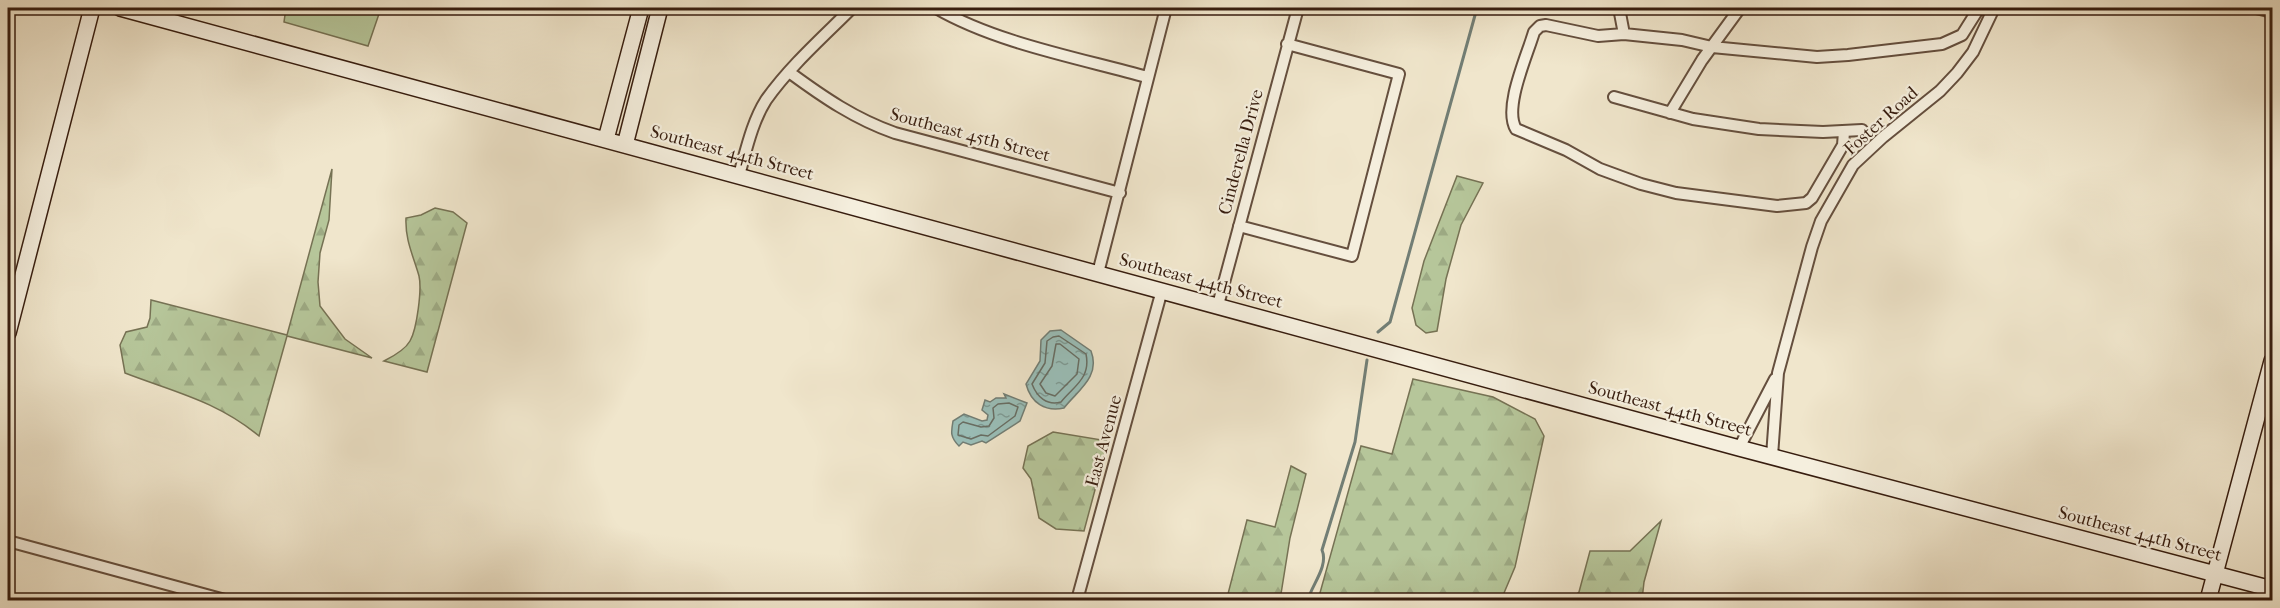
<svg xmlns="http://www.w3.org/2000/svg" width="2280" height="608" font-family="'IM FELL French Canon',serif">
  <defs>
    <pattern id="forest-firs" width="22" height="20" patternUnits="userSpaceOnUse" patternTransform="scale(1.5)"><rect width="22" height="20" fill="#b6c69a"/><path d="M5 1l3.5 6h-7zM16 11l3.5 6h-7z" fill="#9daa84"/></pattern>
    <pattern id="water-ripples" width="26" height="14" patternUnits="userSpaceOnUse" patternTransform="scale(1.5)"><rect width="26" height="14" fill="#9abfb9"/><path d="M2 4q2-2 4 0t4 0M15 11q2-2 4 0t4 0" fill="none" stroke="#7e9b95"/></pattern>
  </defs>
  <rect width="100%" height="100%" fill="#f0e6cc"/>
  <filter id="stains"><feTurbulence type="fractalNoise" baseFrequency=".00333" numOctaves="4"/><feColorMatrix values="0 0 0 0 .2 0 0 0 0 .09 0 0 0 0 .02 0 0 0 .5 -.17"/></filter>
  <radialGradient id="worn" r=".72"><stop offset=".6" stop-color="#630" stop-opacity="0"/><stop offset="1" stop-color="#630" stop-opacity=".3"/></radialGradient>
  <path fill="url(#forest-firs)" stroke="#767254" stroke-width="1.5" d="M332,169L329,220L320,253L318,282L320,306L345,339L372,358L287,336L259,436C217,401 174,392 125,373L120,345L126,332L147,327L150,318L151,300L287,335Z
    M1457,176L1483,183L1461,225L1446,279L1437,331L1426,333L1416,325L1412,308L1424,261Z
    M435,208L453,212L467,223L427,372L384,361C394,356 405,350 410,341C417,329 422,289 419,276C413,255 405,240 406,218L421,215Z
    M1413,379L1493,397L1535,419L1544,436L1515,567L1501,600H1318L1361,446L1392,454Z
    M1053,432L1108,441L1084,531L1056,529L1039,518L1031,479L1023,468L1028,446Z
    M1291,466L1306,474L1290,538L1280,600H1212L1228,594L1247,520L1275,527Z
    M1661,521L1644,582L1642,600H1571L1579,592L1590,551H1630Z"/>
  <path fill="#b6c69a" stroke="#767254" stroke-width="1.5" d="M286,8H381L368,46L284,22Z"/>
  <path fill="url(#water-ripples)" stroke="#727e75" stroke-width="1.5" d="M1061,330L1091,351C1101,377 1077,391 1064,408C1045,412 1031,403 1026,384L1040,361L1041,340L1050,331Z
    M1004,394L1027,403L1020,421L986,443L982,441L971,445L963,442L959,446C950,437 951,432 953,421L964,414L982,421L987,420L988,415L982,410L985,400L990,402L996,398H1006Z"/>
  <g fill="none" stroke-linecap="round" stroke-linejoin="round">
    <path stroke="#686e64" stroke-width="1.5" d="M1059,336L1086,354C1091,378 1074,386 1061,402C1047,406 1037,397 1032,384L1045,363L1047,341L1053,337Z
      M1056,344H1060L1079,359L1077,374L1055,396L1046,393L1040,384L1052,366Z
      M1009,403L1018,407L1015,416L988,436L981,435L971,439L958,435L959,425L963,422L981,427L989,426L994,418L993,408L998,404Z"/>
    <path stroke="#727e75" stroke-width="3" d="M1378,332L1390,322L1477,8
      M1308,600C1311,586 1329,566 1322,550L1355,442L1367,360"/>
    <g stroke="#654f3e" stroke-width="14">
      <path id="street" d="M936,8C996,43 1079,58 1147,77
        M1619,8L1624,34
        M2256,8L2272,12
        M789,72C823,97 855,119 895,133L1120,193
        M1614,97L1693,119L1759,129L1823,132L1862,130
        M1670,113L1702,60L1740,8
        M1844,132L1843,145L1812,198L1806,203L1777,206L1676,193L1641,184L1600,169L1566,150L1516,129C1503,108 1527,56 1534,32L1540,26L1546,25L1598,36L1624,34L1682,40L1712,47L1817,57L1848,55L1942,44L1962,35L1979,8
        M739,175C746,151 752,122 766,100C790,66 823,37 852,8
        M1239,226L1352,256L1399,74L1287,44
        M1098,273L1166,8
        M1218,305L1298,8
        M1739,448L1775,379
        M1772,456L1778,373L1812,247L1821,221L1853,165L1883,137L1940,91L1957,73L1973,52L1994,8
        M8,541L225,600
        M1077,600L1162,290"/>
    </g>
    <g stroke="#371d0f" stroke-width="18">
      <path id="secondary" d="M120,8L1739,448L2272,589
        M606,139L641,8
        M625,145L660,8
        M8,333L92,8
        M2208,600L2272,361"/>
    </g>
    <use href="#street" stroke="#f5efde" stroke-width="10"/>
    <use href="#secondary" stroke="#f5efde" stroke-width="15"/>
  </g>
  <g text-anchor="middle" dominant-baseline="central" stroke-width="4.5" stroke-linejoin="round" paint-order="stroke">
    <g font-size="18" fill="#371d0f" stroke="#f5efde">
      <text transform="translate(1881 121) rotate(-42)">Foster Road</text>
      <text transform="translate(970 135) rotate(15)">Southeast 45th Street</text>
      <text transform="translate(1241 152) rotate(-75)">Cinderella Drive</text>
      <text transform="translate(732 153) rotate(15)">Southeast 44th Street</text>
      <text transform="translate(1201 281) rotate(15)">Southeast 44th Street</text>
      <text transform="translate(1670 409) rotate(15)">Southeast 44th Street</text>
      <text transform="translate(1104 441) rotate(-75)">East Avenue</text>
      <text transform="translate(2140 534) rotate(15)">Southeast 44th Street</text>
    </g>
  </g>
  <rect width="2280" height="608" fill="none" stroke="#f0e6cc" stroke-width="30"/>
  <rect x="9" y="9" width="2262" height="590" fill="none" stroke="#371d0f" stroke-width="3"/>
  <rect x="15" y="15" width="2250" height="578" fill="none" stroke="#371d0f" stroke-width="1.5"/>
  <rect width="100%" height="100%" filter="url(#stains)"/>
  <rect width="100%" height="100%" fill="url(#worn)"/>
</svg>
